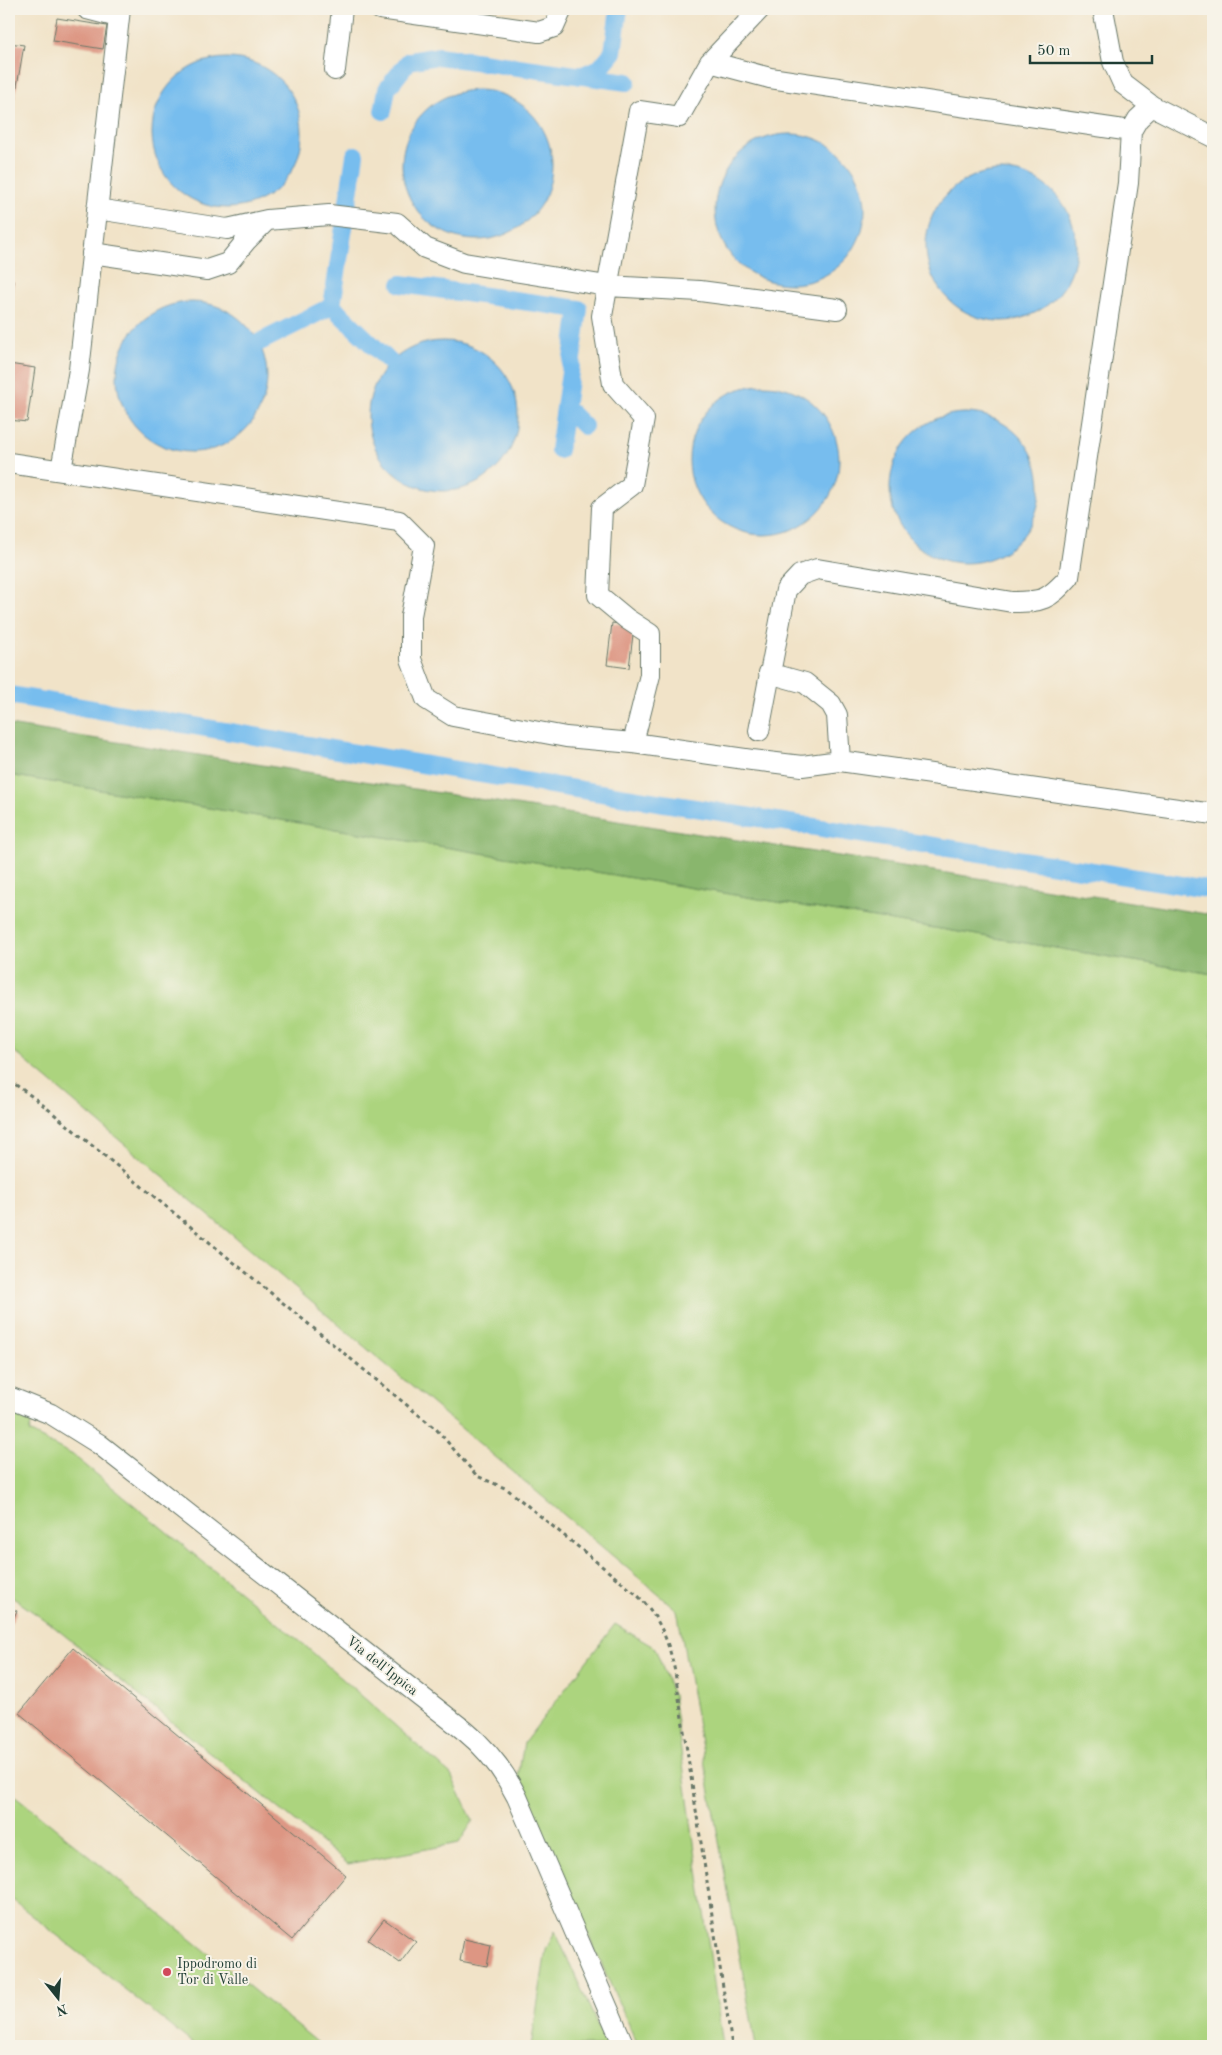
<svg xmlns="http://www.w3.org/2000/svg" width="1222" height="2055" font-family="'Old Standard TT',serif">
  <rect width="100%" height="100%" fill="#f7f3e8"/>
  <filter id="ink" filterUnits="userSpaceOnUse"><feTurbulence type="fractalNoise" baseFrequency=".02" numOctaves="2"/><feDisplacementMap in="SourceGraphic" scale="10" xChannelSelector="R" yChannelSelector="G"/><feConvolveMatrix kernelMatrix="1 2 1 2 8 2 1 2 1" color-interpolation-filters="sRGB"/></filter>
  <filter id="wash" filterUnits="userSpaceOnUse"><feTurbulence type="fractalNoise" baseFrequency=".0096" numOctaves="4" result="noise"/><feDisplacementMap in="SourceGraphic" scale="20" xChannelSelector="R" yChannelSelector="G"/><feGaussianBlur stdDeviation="1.12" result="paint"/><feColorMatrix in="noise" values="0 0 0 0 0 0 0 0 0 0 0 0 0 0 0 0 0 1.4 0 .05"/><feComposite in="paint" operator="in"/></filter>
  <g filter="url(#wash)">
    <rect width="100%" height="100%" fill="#f1e3c8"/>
    <path fill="#acd47e" stroke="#668859" d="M9,775L1213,974V2046H756L677,1610L9,1047Z
      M9,1411L33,1418L29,1432L73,1455L302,1643L451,1775L473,1821L459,1843L348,1864L53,1626L9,1595Z
      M615,1624L655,1648L673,1695L723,2046H638L518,1777L524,1743Z
      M9,1791L23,1802L322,2046H196L9,1897Z
      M555,1931L607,2046H531L546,1950Z"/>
    <path fill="#89b66d" stroke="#547a50" d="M9,725L1213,915V974L9,775Z"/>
    <path fill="#77bdee" stroke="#4b7d91" d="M152 133a75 75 0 1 1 150 0a75 75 0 1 1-150 0Z
      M402 165a75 75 0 1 1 150 0a75 75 0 1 1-150 0Z
      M715 209a75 75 0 1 1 150 0a75 75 0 1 1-150 0Z
      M926 246a75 75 0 1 1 150 0a75 75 0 1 1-150 0Z
      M117 377a75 75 0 1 1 150 0a75 75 0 1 1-150 0Z
      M368 416a75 75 0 1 1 150 0a75 75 0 1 1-150 0Z
      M689 460a75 75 0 1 1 150 0a75 75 0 1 1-150 0Z
      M890 488a75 75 0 1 1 150 0a75 75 0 1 1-150 0Z"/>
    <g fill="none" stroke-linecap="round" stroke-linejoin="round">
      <path stroke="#77bdee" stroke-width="18" d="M580,76L600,68L613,52L619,9
        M383,111L387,89L409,61L438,56L627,82
        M355,155L332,306L390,362
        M401,284L579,309L559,450
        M260,342L332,306
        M565,407L584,426
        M9,695L493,776L1213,890"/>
    </g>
    <g id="blocks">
      <path fill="#dd9683" d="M57,18L107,26L103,49L53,41Z
        M9,43L24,45L15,98L9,97Z
        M9,281L14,282L11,298H9Z
        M9,364L35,368L27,422L9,420Z
        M612,623L634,626L629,668L607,665Z
        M9,1607L17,1611L9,1627Z
        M73,1648L346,1875L292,1940L19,1713Z
        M384,1919L416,1942L400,1963L368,1940Z
        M464,1939L491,1945L487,1966L460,1961Z"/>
    </g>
  </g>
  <g filter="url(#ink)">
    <use href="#blocks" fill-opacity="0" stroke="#687768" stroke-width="1"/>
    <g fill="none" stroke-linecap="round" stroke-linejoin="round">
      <g stroke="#687768" stroke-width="22">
        <path id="minor" d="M87,9L118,17
          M380,9L539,32L554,27L562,9
          M1103,9L1113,62L1123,84L1152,106L1213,137
          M710,62L770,78L1131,131L1138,119L1152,106
          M335,70L342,9
          M97,209L227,229L267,220L329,215L397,223L425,248L464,263L607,286L700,291L837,309
          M92,253L207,270L228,263L246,241L267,220
          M9,463L399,521L424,546L411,616V659L426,699L453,716L566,737L633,743L752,760L802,766L840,761L1213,814
          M61,470L79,370L120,9
          M769,673L805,683L831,704L837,715L840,761
          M759,731L786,590L800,575L817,569L1012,602C1043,602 1048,600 1069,577L1128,183L1131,131
          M633,743L650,675V634L627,619L598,595L602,508L632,485L644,419L613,384L602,316L639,111L679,117L710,62L760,9
          M9,1397L51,1414L99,1444L465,1731C487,1749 504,1771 517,1797L624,2046"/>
      </g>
      <path stroke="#687768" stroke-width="3" stroke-dasharray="4 4" stroke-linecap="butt" d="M9,1080L37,1100L437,1430L477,1476L507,1489L636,1594C659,1615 669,1642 675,1672L732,2046"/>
      <use href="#minor" stroke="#fff" stroke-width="20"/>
    </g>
  </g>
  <circle fill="#d1495b" stroke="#f7f3e8" stroke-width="2" cx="167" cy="1972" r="5"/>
  <g text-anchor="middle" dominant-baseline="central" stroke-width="4" stroke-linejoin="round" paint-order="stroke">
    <g font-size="14" fill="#1f3d34" stroke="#f7f3e8">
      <text transform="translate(382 1666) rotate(38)">Via dell'Ippica</text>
    </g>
    <g font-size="14" fill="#1f3d34" stroke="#f7f3e8" text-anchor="start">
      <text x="177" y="1964">Ippodromo di<tspan x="177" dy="16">Tor di Valle</tspan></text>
    </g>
  </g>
  <rect width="1222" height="2055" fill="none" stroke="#f7f3e8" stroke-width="30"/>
  <g transform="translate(58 1998) rotate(163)" stroke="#f7f3e8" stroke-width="4" paint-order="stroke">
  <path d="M0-4L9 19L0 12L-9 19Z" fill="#1f3d34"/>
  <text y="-8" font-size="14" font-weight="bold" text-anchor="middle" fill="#1f3d34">N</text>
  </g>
  <path d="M1030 55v8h122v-8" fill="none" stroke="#1f3d34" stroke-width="2.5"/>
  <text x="1037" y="55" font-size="15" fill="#1f3d34" stroke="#f7f3e8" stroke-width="4" paint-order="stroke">50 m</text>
</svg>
